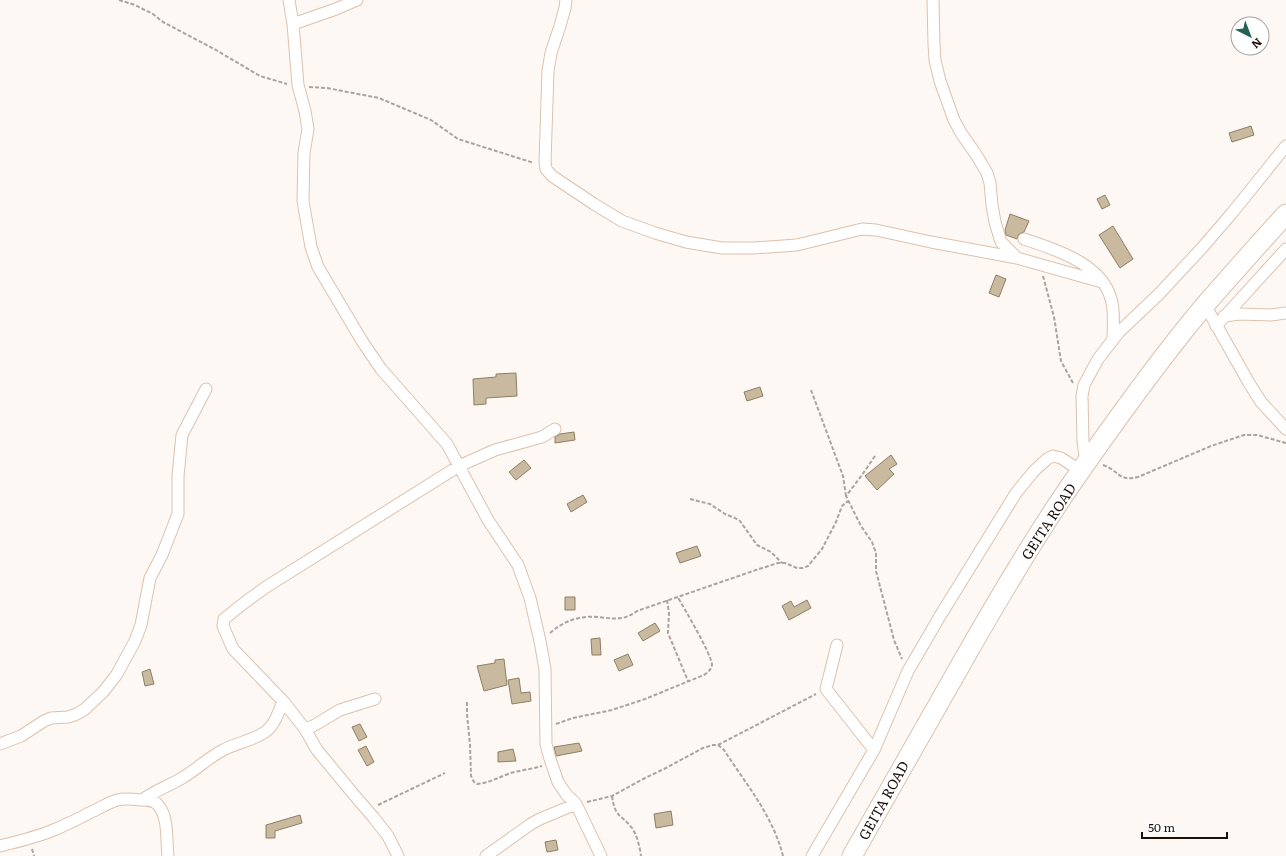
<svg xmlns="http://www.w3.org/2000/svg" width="1286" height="856" font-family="Literata,serif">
  <rect width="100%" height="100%" fill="#fef8f4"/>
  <path fill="#c9b99e" stroke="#8d7f65" d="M1251,126L1254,135L1232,142L1229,133Z
    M1105,195L1110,205L1102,209L1097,199Z
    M1010,214L1029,221L1024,232L1019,234L1017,239L1006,235L1005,230Z
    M1113,226L1133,259L1120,268L1099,235Z
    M996,275L1006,279L999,297L989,293Z
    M516,373L517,396L486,398V404L474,405L473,379L496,377V374Z
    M760,387L763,396L747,401L744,392Z
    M574,432L575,440L555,443V437L560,434Z
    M891,455L897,464L889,469L894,474L877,490L865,476Z
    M524,460L531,468L516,480L509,472Z
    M583,495L587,502L571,512L567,504Z
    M697,546L701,556L680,563L676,553Z
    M565,597H575V610H565Z
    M807,600L811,608L789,620L782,606L791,601L794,607Z
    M655,623L660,631L643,641L638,633Z
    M600,638L601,655H592L591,639Z
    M628,654L633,665L619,671L614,660Z
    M504,659L507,685L484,691L477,666L495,663V660Z
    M150,669L154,684L145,686L142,672Z
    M519,678L521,693L530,692L531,701L512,704L508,680Z
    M360,724L367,737L359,741L352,727Z
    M579,743L582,751L556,756L554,747Z
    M366,746L374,762L367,766L358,750Z
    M513,749L516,761L498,762V752Z
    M671,811L673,825L656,828L654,814Z
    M300,815L302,823L275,831V838H266V825Z
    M556,840L558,850L547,852L545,842Z"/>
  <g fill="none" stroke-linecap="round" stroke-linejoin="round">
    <g stroke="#dcc1ac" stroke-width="13">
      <path id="minor" d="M289,0L293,24L298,85L305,111L308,129L304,153L303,201L311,247L318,267L362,341L381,369L447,444L488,520L518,565L530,598L540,641L545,669L546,744L550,759L558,782L566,794L576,804L601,856
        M566,0L565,8L560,26L551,53L548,71L545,162L546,169L552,176L594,204L622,221L655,233L686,242L722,248H754L797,245L862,229L876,230L931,242L1017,258
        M933,0L934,44L935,60L940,81L954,120L961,133L977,156L987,173L990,183L992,205L995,222L1001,242L1017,258L1102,282
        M293,24L336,9L357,0
        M1024,239C1055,249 1102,264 1111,299C1115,311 1113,326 1113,339
        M1205,305L1249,383L1261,402L1286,429
        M1224,316L1240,314L1271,315L1286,313
        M1216,326L1286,249
        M1086,464L1083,441L1082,396L1084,385L1098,359L1119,332L1159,294L1201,249L1232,213L1286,146
        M837,645L826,689L874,750
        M305,729L313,726L340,710L375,699
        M0,744L21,736L44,721L51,718L68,717L77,714L85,709L104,691L117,674L135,641L141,625L150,578L162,555L178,514V476L182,435L206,389
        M142,800C156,790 169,786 182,778C196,770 208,758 223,750C236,743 252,741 265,732C275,725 279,711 283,701
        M0,846C19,841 38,837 56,829C67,824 79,819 89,813C99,809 107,803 117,800C125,798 133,799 141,800C148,800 154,800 158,805C169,817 166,841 168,856
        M398,856L388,836L374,818L355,796L317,750L305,729L283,701L233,649L223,626L224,619L244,603L266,587L459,466L495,450L542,437L555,429
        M486,856L531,824L540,819L576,804
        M812,856L874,750L908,671L940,616L1016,493L1034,471L1047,459L1053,456L1061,458L1081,471"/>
    </g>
    <g stroke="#dcc1ac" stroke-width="21">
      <path id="trunk" d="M852,856C890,788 929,720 968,652C1000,596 1033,540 1070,486C1113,424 1157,362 1205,305C1232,274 1259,244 1286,214"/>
    </g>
    <path stroke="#aaa39e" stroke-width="2" stroke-dasharray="4 2" stroke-linecap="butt" d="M119,0L135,5L153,14L163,22L216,50L260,76L287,84
      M309,87L327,88L379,98L431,120L458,139L534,163
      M1043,276L1054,317L1061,361L1073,383
      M811,390L843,476L846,496
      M875,456L862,475L846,496L861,526L872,542L876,553V571L894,640L902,659
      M1103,465C1120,471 1118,482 1138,477L1211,446L1244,435H1257L1286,443
      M690,499L710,504L725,514L735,518L740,521L757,545L771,552L782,563
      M667,600L669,613L668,633L688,681
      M550,633C560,624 573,618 586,617C607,615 618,625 637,611L756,570L778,563H785L797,568H803L808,566L822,549L836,522L842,506L848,501
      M467,702V714L470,745L471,776L474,782L477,784C489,783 499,777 511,773C521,770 532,769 542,766
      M556,724L573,718L612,710L645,699L704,675C708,672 711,670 712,665C712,655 684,608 677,596
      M718,745L816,694
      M612,796C615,818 621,814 632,828C637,835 640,848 641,856
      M587,802L612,796L645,778L664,769L703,748L713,745H718L724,750C746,784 773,816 783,856
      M378,805L445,773
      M32,849L34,856"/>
    <use href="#minor" stroke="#fff" stroke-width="11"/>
    <use href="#trunk" stroke="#fff" stroke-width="19"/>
  </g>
  <g text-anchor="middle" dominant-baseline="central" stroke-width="3.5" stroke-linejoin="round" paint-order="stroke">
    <g font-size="14" fill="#1b110a" stroke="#fff">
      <text transform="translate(1048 521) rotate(-57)">GEITA ROAD</text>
      <text transform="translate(883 800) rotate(-61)">GEITA ROAD</text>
    </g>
  </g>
  <g transform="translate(1250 36) rotate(138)"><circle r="19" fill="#ffffff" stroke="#a4a09d"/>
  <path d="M0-3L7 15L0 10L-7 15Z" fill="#226351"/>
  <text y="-6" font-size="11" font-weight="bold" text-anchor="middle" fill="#1b110a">N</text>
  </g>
  <path d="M1142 832v6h85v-6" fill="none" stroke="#1b110a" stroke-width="2"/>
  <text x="1148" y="832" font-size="12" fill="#1b110a" stroke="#ffffff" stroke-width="3" paint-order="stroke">50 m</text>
</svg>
